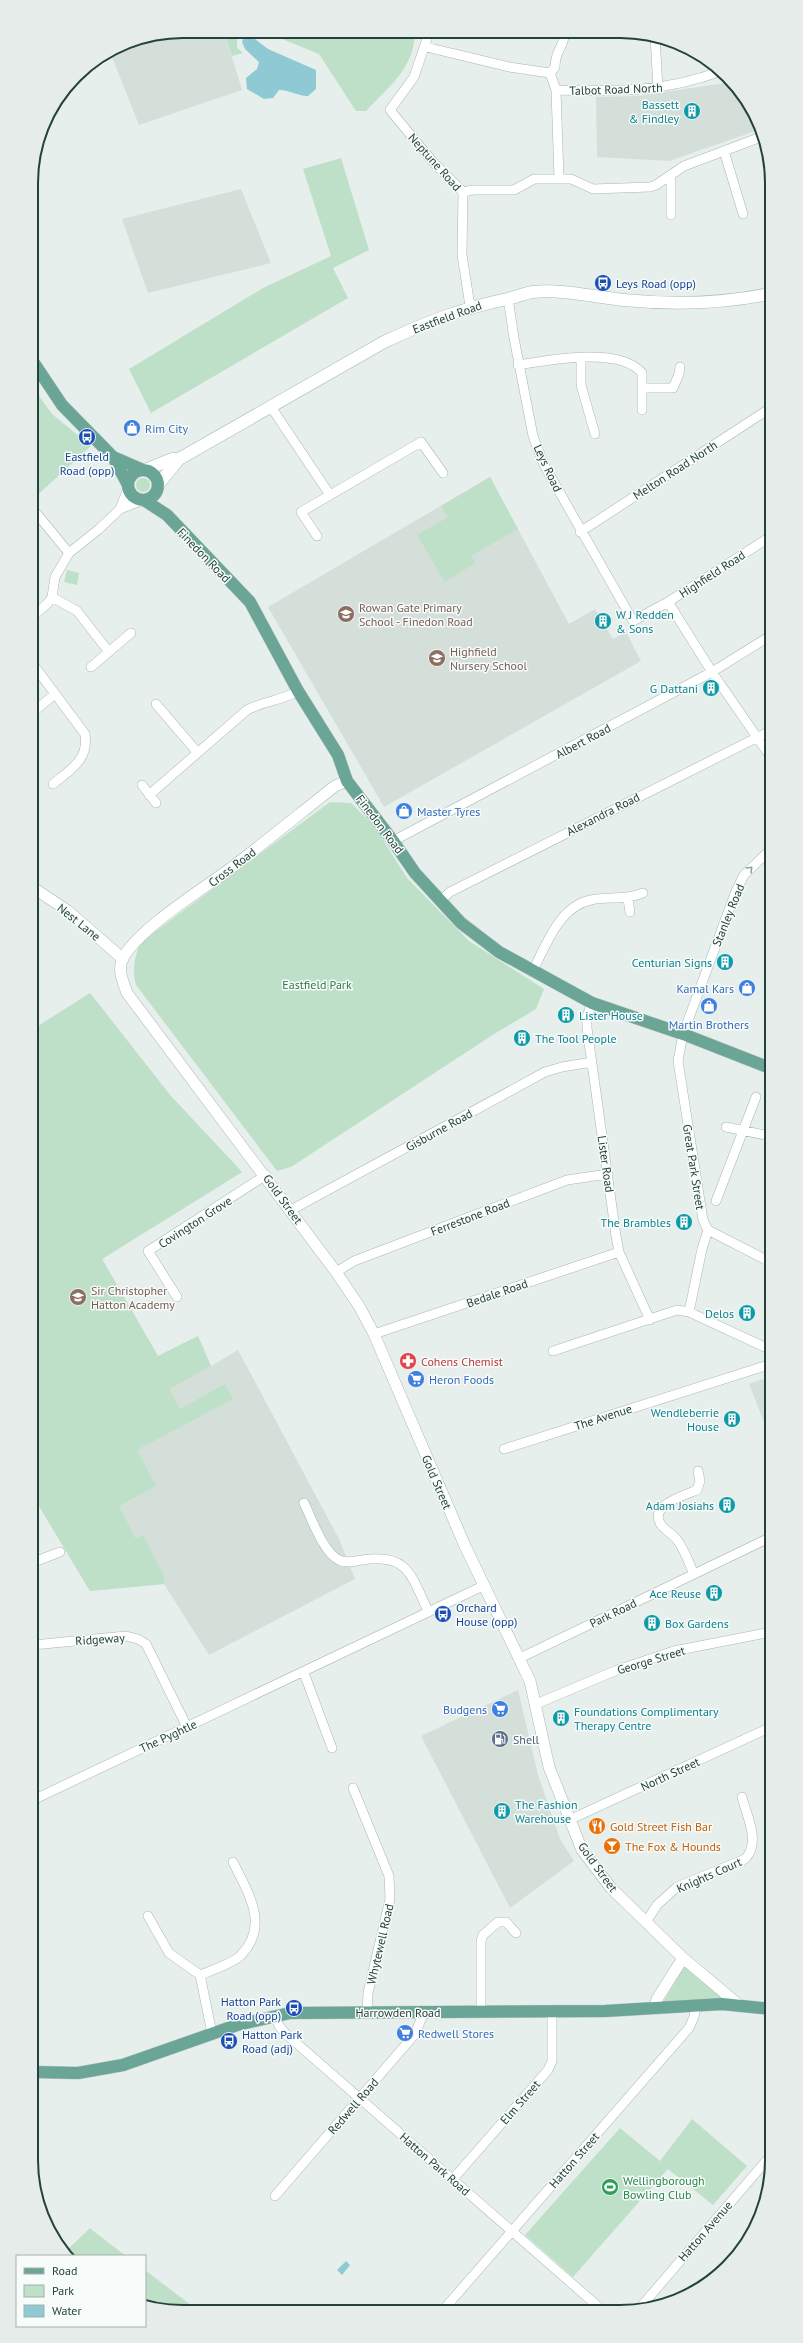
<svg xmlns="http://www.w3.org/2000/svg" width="803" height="2343" font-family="'PT Sans',sans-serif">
  <rect width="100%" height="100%" fill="#e6efeb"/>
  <path fill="#d4dfda" d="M183,31H224L242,90L139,125L110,52L125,43Z
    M732,82L756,116L761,129L669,161L597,157L596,97L638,96Z
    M241,189L271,263L148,293L122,219Z
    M490,477L569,624L595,609L613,639L626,632L641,661L384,807L268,607Z
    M90,993L170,1095L242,1172L102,1259L158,1356L198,1336L211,1366L238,1350L339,1539L355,1579L209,1655L164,1584L90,1591L33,1496L32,1030Z
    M771,1376V1440L749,1384Z
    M518,1690L538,1775L560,1839L574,1861L510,1908L421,1736Z"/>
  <path fill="#bfe0c8" d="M224,31H240L237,33V48L243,53L232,56Z
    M265,32H415C414,69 389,86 366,111H356L319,54Z
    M341,158L369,250L333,268L348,298L151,413L129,369L263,288L331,256L303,169Z
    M32,386L52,414L91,446L32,500Z
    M490,477L518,529L471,556L475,563L445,582L417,535L448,517L441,506Z
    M136 485a7 7 0 1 1 14 0a7 7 0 1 1-14 0Z
    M67,570L79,573L77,585L64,582Z
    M330,802L351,803L375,827L407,878L469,941L544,989L536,1009L491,1036L291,1167L277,1171L136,985C132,969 134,958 141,942Z
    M90,993L170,1095L242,1172L102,1259L158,1356L198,1336L211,1366L169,1389L180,1409L225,1384L233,1399L137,1450L156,1486L119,1506L136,1539L143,1535L164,1576V1584L90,1591L33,1496L32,1030Z
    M685,1965L728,2001L662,2004Z
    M692,2119L747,2166L713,2205L668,2169L573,2277L525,2235L620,2128L660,2161Z
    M90,2228L92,2230L126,2256H67L64,2253Z
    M145,2270L196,2309H154L145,2306Z"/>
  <path fill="#8ec9d4" d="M251,36L268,49L316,70V89L308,96C297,96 290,90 279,90L273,98L264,99L247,89L246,78L257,69L259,62L245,49L242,42L244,37Z
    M346,2261L350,2265L342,2275L337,2270Z"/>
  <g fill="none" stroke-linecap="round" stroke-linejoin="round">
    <g stroke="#a8b8b2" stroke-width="10">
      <path id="minor" d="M429,33L414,77L390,110L433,162L463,192L462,255L470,306
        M655,36L658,89
        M426,47L509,67L550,73
        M550,73L556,90L559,179
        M550,73L555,67C555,51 563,48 565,33
        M556,90C618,91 662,93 721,71
        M724,151L743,214
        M671,175V215
        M463,192L473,190H514L534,179H571L593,189L650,187L656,185L684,166L761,137
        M508,298L514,338L533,436L544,465L633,621L668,602L770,537
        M581,357V385L595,434
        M518,365C549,360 620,346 642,373V410
        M643,388H673L679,374L680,367
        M271,407L330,495
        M120,509L128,489
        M37,514L69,553
        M580,532L769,409
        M317,536L301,512L421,442L443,473
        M52,597L77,611L109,652
        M668,602L712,672L770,756
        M32,617L48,603L52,597L55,577L69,553L99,529L120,509L143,500
        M32,663L85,734C89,760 71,769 53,784
        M91,667L131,633
        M156,704L197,752
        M32,713L55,694
        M142,785L156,803
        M149,795L247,710C265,701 280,701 298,691
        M393,841L712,672L770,636
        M770,850L744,875L736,891L683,1034L678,1061L703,1220L708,1230L770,1262
        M628,899L630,912
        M440,901L450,892L770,731
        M532,972C546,946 559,906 591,900C610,896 622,901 643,893
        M592,1003L587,1016V1028L616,1236L619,1252L650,1320
        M726,1127L770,1136
        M716,1201L756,1097
        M291,1210L545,1072L562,1067L592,1062
        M336,1272L354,1261L567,1180L608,1174
        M177,1297L148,1251L266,1175
        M689,1312L702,1249L708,1230
        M374,1334L619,1252
        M553,1351L677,1310L689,1312L771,1350
        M504,1449L771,1364
        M304,1503C312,1519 323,1552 339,1560C346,1564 355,1561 362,1560C408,1553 411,1575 428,1611
        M33,1559L39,1560L60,1552
        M694,1574C689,1563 685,1551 678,1541C674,1535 666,1531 662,1526C646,1506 685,1495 697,1490L700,1481L698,1471
        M33,1645L126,1636L138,1639L146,1644L187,1727
        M520,1658L771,1537
        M304,1673L332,1748
        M536,1704L617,1670L674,1651L771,1632
        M353,1788L389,1876L390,1899L368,1993L367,2012
        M33,1800L485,1585
        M569,1820L771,1727
        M148,1916L169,1953L200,1975C210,1971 234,1963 241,1955C270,1925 248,1893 233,1862
        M646,1922L657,1905L677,1887L745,1859C761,1843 747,1817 742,1797
        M200,1975L212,2033
        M481,2012V1941L483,1935L498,1922H506L516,1933
        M275,2015L279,2026L286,2034L601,2309
        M453,2179L548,2070L552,2061V2012
        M275,2196L415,2034L424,2012
        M444,2309L689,2028L694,2017L696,2005
        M639,2309L772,2154"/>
    </g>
    <g stroke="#a8b8b2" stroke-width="12">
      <path id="tertiary" d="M347,781L335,786C302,812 269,839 235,865C206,887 139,928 123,958C117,970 123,981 127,993L336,1272L359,1306L374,1334L465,1546L530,1681L549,1767L582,1850L611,1888L683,1958L739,2005
        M32,887L68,911L123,959
        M655,2009L657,1999L683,1958"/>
    </g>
    <g stroke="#a4bbb3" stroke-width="13">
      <path id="secondary" d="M145,470L172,459H179
        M158,485L179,459L384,342C427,322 460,309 507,299C516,297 525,293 533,292C564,289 594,297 624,300C675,305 720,304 769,294"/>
    </g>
    <g stroke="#c2cac8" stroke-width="13">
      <path id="primary" d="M32,360L62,405L113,457L128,485
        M113,457L143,470
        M128 485a15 15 0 1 1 30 0a15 15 0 1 1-30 0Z
        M144,500L167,515L250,602L298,691L338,755L347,781L393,841L415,873L461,923L499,952L592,1003L683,1034L770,1068
        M34,2072L78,2073L123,2065L237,2025L290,2013L605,2011L722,2004L771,2009"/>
    </g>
    <use href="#minor" stroke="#fff" stroke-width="9"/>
    <use href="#tertiary" stroke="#fff" stroke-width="11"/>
    <use href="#secondary" stroke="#fff" stroke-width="12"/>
    <use href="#primary" stroke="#6aa596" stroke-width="12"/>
  </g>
  <defs><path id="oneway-chevron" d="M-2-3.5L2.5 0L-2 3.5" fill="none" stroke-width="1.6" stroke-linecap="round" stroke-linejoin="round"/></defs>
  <use stroke="#92a09c" href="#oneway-chevron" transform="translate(750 869) rotate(-45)"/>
  <defs>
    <g id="building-disc" transform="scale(0.9)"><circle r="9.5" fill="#0f9aa8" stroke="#f7fbf9"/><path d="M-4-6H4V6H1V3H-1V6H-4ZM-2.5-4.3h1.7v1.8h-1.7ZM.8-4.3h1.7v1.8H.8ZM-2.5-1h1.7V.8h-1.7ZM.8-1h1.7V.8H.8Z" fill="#fff"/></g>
    <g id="bus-disc" transform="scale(0.9)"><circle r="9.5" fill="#1a4fb4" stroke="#f7fbf9"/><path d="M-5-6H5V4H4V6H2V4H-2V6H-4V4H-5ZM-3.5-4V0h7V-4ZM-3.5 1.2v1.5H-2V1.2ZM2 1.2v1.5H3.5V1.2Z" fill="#fff"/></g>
    <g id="shop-disc" transform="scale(0.9)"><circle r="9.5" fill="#3f7fe0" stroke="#f7fbf9"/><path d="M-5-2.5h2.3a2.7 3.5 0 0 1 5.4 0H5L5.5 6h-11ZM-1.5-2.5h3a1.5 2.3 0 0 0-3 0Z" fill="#fff"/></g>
    <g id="school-disc" transform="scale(0.9)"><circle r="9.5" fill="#8d6e63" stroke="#f7fbf9"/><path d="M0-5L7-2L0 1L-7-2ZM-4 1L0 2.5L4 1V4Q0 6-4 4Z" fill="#fff"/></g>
    <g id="pharmacy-disc" transform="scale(0.9)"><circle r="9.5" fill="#e0444e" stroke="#f7fbf9"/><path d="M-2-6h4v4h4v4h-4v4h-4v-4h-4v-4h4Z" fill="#fff"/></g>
    <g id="supermarket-disc" transform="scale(0.9)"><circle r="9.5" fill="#3f7fe0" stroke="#f7fbf9"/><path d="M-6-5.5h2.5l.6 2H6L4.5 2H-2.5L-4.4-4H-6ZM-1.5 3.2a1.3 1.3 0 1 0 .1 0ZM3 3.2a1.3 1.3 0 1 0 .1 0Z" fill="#fff"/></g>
    <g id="fuel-disc" transform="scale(0.9)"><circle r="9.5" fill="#5c6f8a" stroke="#f7fbf9"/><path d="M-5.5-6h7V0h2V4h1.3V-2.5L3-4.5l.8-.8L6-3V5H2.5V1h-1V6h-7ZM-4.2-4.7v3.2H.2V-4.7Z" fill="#fff"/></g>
    <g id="restaurant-disc" transform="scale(0.9)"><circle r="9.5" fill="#e8710a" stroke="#f7fbf9"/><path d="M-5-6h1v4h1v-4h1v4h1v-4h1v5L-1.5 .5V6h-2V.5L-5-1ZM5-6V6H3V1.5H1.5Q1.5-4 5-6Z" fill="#fff"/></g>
    <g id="bar-disc" transform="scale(0.9)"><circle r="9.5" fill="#e8710a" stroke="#f7fbf9"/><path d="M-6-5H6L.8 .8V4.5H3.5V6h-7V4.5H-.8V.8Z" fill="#fff"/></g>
    <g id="stadium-disc" transform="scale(0.9)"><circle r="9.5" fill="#2e9e5b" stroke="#f7fbf9"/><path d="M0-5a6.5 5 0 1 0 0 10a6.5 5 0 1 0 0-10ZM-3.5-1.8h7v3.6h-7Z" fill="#fff"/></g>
  </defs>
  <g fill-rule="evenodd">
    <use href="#building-disc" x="692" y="111"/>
    <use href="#bus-disc" x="603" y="283"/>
    <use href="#shop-disc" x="132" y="428"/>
    <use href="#bus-disc" x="87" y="437"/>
    <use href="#school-disc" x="346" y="614"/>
    <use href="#building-disc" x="603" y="621"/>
    <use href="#school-disc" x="437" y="658"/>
    <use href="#building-disc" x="711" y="688"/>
    <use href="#shop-disc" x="404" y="811"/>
    <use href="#building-disc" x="725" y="962"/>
    <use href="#shop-disc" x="747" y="988"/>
    <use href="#shop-disc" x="709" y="1006"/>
    <use href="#building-disc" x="566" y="1015"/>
    <use href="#building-disc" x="522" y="1038"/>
    <use href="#building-disc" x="684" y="1222"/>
    <use href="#school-disc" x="78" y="1297"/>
    <use href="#building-disc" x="747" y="1313"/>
    <use href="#pharmacy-disc" x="408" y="1361"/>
    <use href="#supermarket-disc" x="416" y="1379"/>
    <use href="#building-disc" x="732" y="1419"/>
    <use href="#building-disc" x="727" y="1505"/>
    <use href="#building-disc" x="714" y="1593"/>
    <use href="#bus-disc" x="443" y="1614"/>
    <use href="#building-disc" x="652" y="1623"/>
    <use href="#supermarket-disc" x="500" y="1709"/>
    <use href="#building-disc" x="561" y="1718"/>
    <use href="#fuel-disc" x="500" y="1739"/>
    <use href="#building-disc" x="502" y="1811"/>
    <use href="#restaurant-disc" x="597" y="1826"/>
    <use href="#bar-disc" x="612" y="1846"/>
    <use href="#bus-disc" x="294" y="2008"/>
    <use href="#supermarket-disc" x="405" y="2033"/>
    <use href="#bus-disc" x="229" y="2041"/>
    <use href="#stadium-disc" x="610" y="2187"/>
  </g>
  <g text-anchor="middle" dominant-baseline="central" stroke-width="3" stroke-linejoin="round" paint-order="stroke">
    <g font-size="12" fill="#24423a" stroke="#f7fbf9">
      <text transform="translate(616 89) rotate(-2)">Talbot Road North</text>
      <text transform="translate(435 162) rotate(48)">Neptune Road</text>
      <text transform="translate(447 317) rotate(-20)">Eastfield Road</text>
      <text transform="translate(548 468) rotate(65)">Leys Road</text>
      <text transform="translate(675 470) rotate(-33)">Melton Road North</text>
      <text transform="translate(204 555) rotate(46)">Finedon Road</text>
      <text transform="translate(712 574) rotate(-33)">Highfield Road</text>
      <text transform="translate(583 741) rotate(-28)">Albert Road</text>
      <text transform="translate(603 814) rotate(-27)">Alexandra Road</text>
      <text transform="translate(380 824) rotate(53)">Finedon Road</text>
      <text transform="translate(232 867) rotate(-37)">Cross Road</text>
      <text transform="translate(728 915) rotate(-68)">Stanley Road</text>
      <text transform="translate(79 922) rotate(39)">Nest Lane</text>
      <text transform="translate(439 1130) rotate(-29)">Gisburne Road</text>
      <text transform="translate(606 1164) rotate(82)">Lister Road</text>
      <text transform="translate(694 1167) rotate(81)">Great Park Street</text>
      <text transform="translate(283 1199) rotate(54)">Gold Street</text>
      <text transform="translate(470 1217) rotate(-21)">Ferrestone Road</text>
      <text transform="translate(195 1222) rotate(-33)">Covington Grove</text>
      <text transform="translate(497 1293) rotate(-19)">Bedale Road</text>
      <text transform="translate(603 1417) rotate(-18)">The Avenue</text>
      <text transform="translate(437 1482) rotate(67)">Gold Street</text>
      <text transform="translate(613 1613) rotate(-26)">Park Road</text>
      <text transform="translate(100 1639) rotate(-4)">Ridgeway</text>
      <text transform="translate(651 1660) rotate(-17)">George Street</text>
      <text transform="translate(168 1736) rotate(-25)">The Pyghtle</text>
      <text transform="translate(670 1774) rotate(-25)">North Street</text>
      <text transform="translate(598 1867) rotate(54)">Gold Street</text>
      <text transform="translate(709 1875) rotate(-24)">Knights Court</text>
      <text transform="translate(380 1944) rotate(-77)">Whytewell Road</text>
      <text x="398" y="2012">Harrowden Road</text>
      <text transform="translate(520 2102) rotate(-49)">Elm Street</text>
      <text transform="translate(353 2106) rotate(-49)">Redwell Road</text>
      <text transform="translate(574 2160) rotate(-49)">Hatton Street</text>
      <text transform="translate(435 2164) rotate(41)">Hatton Park Road</text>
      <text transform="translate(705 2231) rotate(-49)">Hatton Avenue</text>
    </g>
    <g font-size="12" fill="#0d838f" stroke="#f7fbf9" text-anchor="end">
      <text x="679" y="104">Bassett<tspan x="679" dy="14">&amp; Findley</tspan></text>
      <text x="616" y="614" text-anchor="start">W J Redden<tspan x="616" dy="14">&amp; Sons</tspan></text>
      <text x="698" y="688">G Dattani</text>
      <text x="712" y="962">Centurian Signs</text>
      <text x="579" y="1015" text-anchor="start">Lister House</text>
      <text x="535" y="1038" text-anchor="start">The Tool People</text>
      <text x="671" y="1222">The Brambles</text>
      <text x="734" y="1313">Delos</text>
      <text x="719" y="1412">Wendleberrie<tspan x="719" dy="14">House</tspan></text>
      <text x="714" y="1505">Adam Josiahs</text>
      <text x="701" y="1593">Ace Reuse</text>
      <text x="665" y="1623" text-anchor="start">Box Gardens</text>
      <text x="574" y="1711" text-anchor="start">Foundations Complimentary<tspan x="574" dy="14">Therapy Centre</tspan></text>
      <text x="515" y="1804" text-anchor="start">The Fashion<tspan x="515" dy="14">Warehouse</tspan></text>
    </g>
    <g font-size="12" fill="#164399" stroke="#f7fbf9" text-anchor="start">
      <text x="616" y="283">Leys Road (opp)</text>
      <text x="87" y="456" text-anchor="middle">Eastfield<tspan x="87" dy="14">Road (opp)</tspan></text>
      <text x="456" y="1607">Orchard<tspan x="456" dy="14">House (opp)</tspan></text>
      <text x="281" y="2001" text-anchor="end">Hatton Park<tspan x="281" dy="14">Road (opp)</tspan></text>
      <text x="242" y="2034">Hatton Park<tspan x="242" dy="14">Road (adj)</tspan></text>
    </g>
    <g font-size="12" fill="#366cbe" stroke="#f7fbf9" text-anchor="start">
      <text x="145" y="428">Rim City</text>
      <text x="417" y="811">Master Tyres</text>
      <text x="734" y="988" text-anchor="end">Kamal Kars</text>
      <text x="709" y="1024" text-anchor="middle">Martin Brothers</text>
      <text x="429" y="1379">Heron Foods</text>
      <text x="487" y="1709" text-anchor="end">Budgens</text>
      <text x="418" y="2033">Redwell Stores</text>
    </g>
    <g font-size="12" fill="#785e54" stroke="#f7fbf9" text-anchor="start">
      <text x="359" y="607">Rowan Gate Primary<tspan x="359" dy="14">School - Finedon Road</tspan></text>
      <text x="450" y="651">Highfield<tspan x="450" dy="14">Nursery School</tspan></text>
      <text x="91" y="1290">Sir Christopher<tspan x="91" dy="14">Hatton Academy</tspan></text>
    </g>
    <g font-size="12" fill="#2d7a4b" stroke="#f7fbf9">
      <text x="317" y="984">Eastfield Park</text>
    </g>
    <g font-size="12" fill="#be3a42" stroke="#f7fbf9" text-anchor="start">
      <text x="421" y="1361">Cohens Chemist</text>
    </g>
    <g font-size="12" fill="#4e5e75" stroke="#f7fbf9" text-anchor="start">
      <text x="513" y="1739">Shell</text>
    </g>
    <g font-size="12" fill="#c56008" stroke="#f7fbf9" text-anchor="start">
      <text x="610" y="1826">Gold Street Fish Bar</text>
      <text x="625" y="1846">The Fox &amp; Hounds</text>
    </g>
    <g font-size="12" fill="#27864d" stroke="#f7fbf9" text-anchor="start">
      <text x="623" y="2180">Wellingborough<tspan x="623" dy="14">Bowling Club</tspan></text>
    </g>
  </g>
  <path d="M0 0H803V2343H0ZM183 38H620A145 145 0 0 1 765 183V2160A145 145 0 0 1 620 2305H183A145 145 0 0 1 38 2160V183A145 145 0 0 1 183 38Z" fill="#e6ecea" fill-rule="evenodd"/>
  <path fill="none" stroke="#24423a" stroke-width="2" d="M183 38H620A145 145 0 0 1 765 183V2160A145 145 0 0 1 620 2305H183A145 145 0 0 1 38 2160V183A145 145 0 0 1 183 38Z"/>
  <rect x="16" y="2255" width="130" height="72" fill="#f7fbf9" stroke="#a3b1ad"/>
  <rect x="24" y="2268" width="20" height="6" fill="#6aa596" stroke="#a3b1ad"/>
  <text x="52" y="2275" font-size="12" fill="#24423a">Road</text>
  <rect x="24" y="2285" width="20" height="12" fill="#bfe0c8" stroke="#a3b1ad"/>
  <text x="52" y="2295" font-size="12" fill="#24423a">Park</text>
  <rect x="24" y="2305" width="20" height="12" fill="#8ec9d4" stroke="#a3b1ad"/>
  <text x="52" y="2315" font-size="12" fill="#24423a">Water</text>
</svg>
